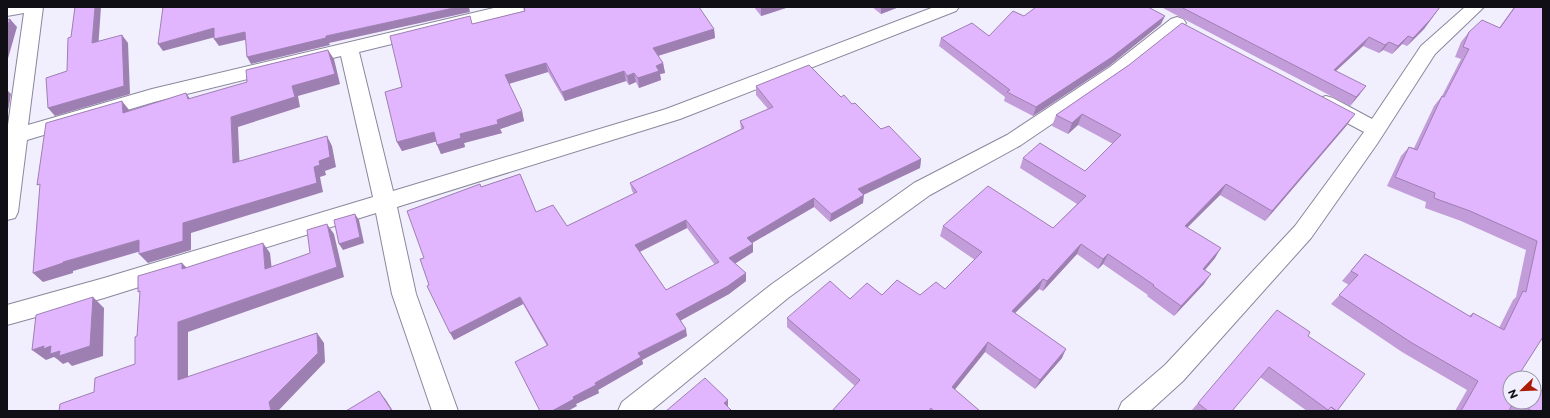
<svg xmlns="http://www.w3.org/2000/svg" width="1550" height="418" font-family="Montserrat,sans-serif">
  <rect width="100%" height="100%" fill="#f1effd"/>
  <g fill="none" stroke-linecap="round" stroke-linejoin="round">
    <g stroke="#8a879c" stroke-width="2">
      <path id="street" d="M7,7H43L28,125L152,89L498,7H530L527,11L359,52L393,191L666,109L934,7H959L956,11L680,119L397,207L416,294L458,411H432L392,294L376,213L104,298L7,325V305L104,278L373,197L341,56L154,102L27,140L18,212L15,218L7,220V132L24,13L7,16Z
        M1465,7H1484L1435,54L1377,144L1311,238L1183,381L1150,411H1118L1122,402L1165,365L1295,226L1364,132L1319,108L1316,103L1319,98L1326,96L1333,98L1372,119L1421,46Z
        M1177,17L1183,19L1186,23L1183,27L1124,75L1021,145L930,195L788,298L651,411H618L622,402L772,284L914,183L1007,135L1110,67L1171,19Z"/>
    </g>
    <use href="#street" fill="#fff" fill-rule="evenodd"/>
  </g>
  <path fill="#c29dda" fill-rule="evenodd" d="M523,7L714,29L715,38L658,56L663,63L665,73L660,74L661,80L639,88L636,82L629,85L626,81L565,101L548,72L509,84L522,111L524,121L500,129L502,133L464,143L465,147L441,154L436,141L402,151L397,142L402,87L473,24L524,11Z
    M754,7H789L761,16Z
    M872,7H899L881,14Z
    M1161,7H1440L1424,29L1407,46L1402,44L1392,54L1383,50L1379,53L1363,46L1336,71L1360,94L1350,106Z
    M1514,7H1543V337L1518,376L1510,402H1534L1541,411H1455L1467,390L1402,352L1331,304L1349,285L1342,281L1365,254L1469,316L1473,313L1499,328L1513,300L1516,297L1526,250L1461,221L1425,208L1426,202L1387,186L1401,156L1409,147L1414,148L1434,106L1442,96L1461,59L1455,57L1461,42L1469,32L1499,28Z
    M1161,24L1109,66L1033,116L1004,101L1005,97L939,46L941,38L989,36Z
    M1129,65L1347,125L1265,221L1220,195L1187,227L1215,258L1205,270L1204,284L1174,316L1147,296L1148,295L1103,264L1098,269L1077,254L1043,291L1039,289L1015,313L1062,358L1035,389L985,352L954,390L980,411H832L855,386L787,327V318L850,299L882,295H920L945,289L975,260L940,236L943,226L1053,228L1077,204L1020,168L1023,158L1085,171L1113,144L1078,125L1068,134L1052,126L1056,115Z
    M756,86L841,97L852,104L881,129L921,159L920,168L863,194V203L830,222L814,207L752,243L753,252L735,263L746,281L729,294L681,320L687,336L642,360L643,364L598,390L599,393L576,404L577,406L547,346L523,304L454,340L429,285L424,258L481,187L567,226L634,194L632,191L630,183L741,129L740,121L768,109L756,95ZM687,228L715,265L666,290L640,252Z
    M1308,336L1337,411H1307L1260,377L1232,411H1191L1198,403Z"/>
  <path fill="#9e7fb2" d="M95,7H101L98,50L92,43Z
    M458,7H469L470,12L329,43L330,45L251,64L247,57L326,36Z
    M761,7H789L761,16Z
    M881,7H899L881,14Z
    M1440,7L1424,29L1407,46L1413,38Z
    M1165,16L1161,24L1109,66L1033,116L1036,107Z
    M10,19L17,27L7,62V28Z
    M214,28L219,36L163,51L158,44Z
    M714,29L715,38L654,57L653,48Z
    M245,32L249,39L219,46L214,39Z
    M122,35L128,43L130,94L55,116L48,108Z
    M1408,36L1402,44L1392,54L1398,46Z
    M1369,37L1363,46L1328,78L1334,70Z
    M1389,42L1383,50L1379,53L1385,45Z
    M328,50L334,59L340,84L298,96L300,107L238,127L240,173L233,163L231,117L292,86Z
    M546,63L548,72L508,84L505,75Z
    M663,63L665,73L660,74L661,80L639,88L638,78L656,66Z
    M624,71L626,81L565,101L562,92Z
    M634,73L636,82L629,85L627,76Z
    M1366,86L1360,94L1350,106L1356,97Z
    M7,90L11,94L9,106L7,114Z
    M186,93L193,103L188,99Z
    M122,101L130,111L123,113Z
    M522,111L524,121L500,129L502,133L464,143L465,147L441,154L437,145L460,134L497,120Z
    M1082,114L1078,125L1068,134L1072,123Z
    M1355,114L1347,125L1265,221L1272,211Z
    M434,132L438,141L402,151L397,142Z
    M327,136L332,146L336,167L325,171L326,175L320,177L323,192L191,233V250L148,263L139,254L183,223L314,167L319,161Z
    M921,159L920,168L857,198L858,189Z
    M1226,184L1220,195L1179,236L1185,226Z
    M864,195L863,203L830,222L831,214Z
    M814,198V207L747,246V238Z
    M355,214L359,220L364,243L343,250L339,244Z
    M686,220L687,228L637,253L635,245Z
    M327,224L334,234L344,277L188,332V389L178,380V322L337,267Z
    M139,240L148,249L73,271V273L43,282L33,273L63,262Z
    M263,243L270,253L273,279L265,269Z
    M753,244V252L730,267L729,258Z
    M1081,244L1077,254L1043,291L1047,281Z
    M1221,248L1215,258L1197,279L1203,269Z
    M1108,254L1103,264L1098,269L1103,259Z
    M182,263L191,272L182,269Z
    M746,273V281L729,294L678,322L676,314Z
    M1211,274L1204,284L1174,316L1181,306Z
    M1043,279L1039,289L1008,320L1012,311Z
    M93,297L104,308L103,356L72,366L68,362L63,364L57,359L54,357L46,360L32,350L44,346H51Z
    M520,297L523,304L454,340L450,333Z
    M686,329L687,336L642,360L643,364L598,390L599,393L576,404L577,406L568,411H552L638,353Z
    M317,333L324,343L325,362L278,411H271L269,402Z
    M988,342L985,352L949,397L952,387Z
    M1066,349L1062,358L1035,389L1040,380Z
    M379,391L386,400L393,411H392Z
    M728,400V408L724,403Z"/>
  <path fill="#e2b6fe" stroke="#9e7fb2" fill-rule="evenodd" d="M75,7H95L92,43L122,35L124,86L48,108L46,78L67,71L68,38L71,37Z
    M163,7H458L326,36V38L247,57L245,32L214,39V28L158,44Z
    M524,7H699L714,29L653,48L663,63L656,66L659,71L638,78L634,73L627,76L624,71L562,92L546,63L505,75L522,111L497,120L498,124L460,134L461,138L437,145L434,132L397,142L385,92L402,87L390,36L470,16L472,24L525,11Z
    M1036,7H1148L1165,16L1112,57L1036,107L1007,92L1010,90L941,38L972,23L989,36L1013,11L1024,16Z
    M1181,7H1440L1430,20L1413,38L1408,36L1398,46L1389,42L1385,45L1369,37L1334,70L1366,86L1356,97Z
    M1515,7H1543V337L1518,376L1521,378H1510V402H1513L1509,411H1461L1478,381L1412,343L1339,295L1358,275L1351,271L1365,254L1471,317L1473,313L1504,330L1523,291L1526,292L1537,241L1470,211L1434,198L1435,193L1395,177L1409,147L1417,150L1442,96L1444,97L1469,49L1463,47L1469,32L1482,20L1500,28Z
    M10,19L7,28V20Z
    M1182,23L1355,114L1272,211L1226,184L1185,226L1221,248L1203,269L1211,274L1181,306L1153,286L1154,285L1108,254L1103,259L1081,244L1047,281L1043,279L1012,311L1066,349L1040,380L988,342L952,387L980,411H934L931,408L929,411H832L860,380L787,318L830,281L850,299L867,283L882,295L897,280L920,295L936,282L945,289L982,252L943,226L988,186L1053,228L1086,196L1023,158L1040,143L1085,171L1121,135L1082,114L1072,123L1056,115L1129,65Z
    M328,50L335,74L292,86L295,97L231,117L233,163L327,136L330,157L319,161L320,165L314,167L317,183L183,223V241L139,254V240L63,262V263L33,273L40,184L37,185L46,123L122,101L123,113L186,93L188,99L247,82L246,70Z
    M809,65L841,97L844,95L852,104L855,103L881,129L889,126L921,159L858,189L864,195L831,214L814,198L747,238L753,244L729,258L746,273L728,286L676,314L686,329L638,353L641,357L595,383L596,385L573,397L574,399L552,411H540L515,362L548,345L520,297L450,333L427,286L429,285L420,259L424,258L407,211L480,184L481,187L520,174L536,212L553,205L567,226L637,192L630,183L744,128L740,121L773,107L756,86ZM686,220L719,262L666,290L635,245Z
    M355,214L360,237L339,244L334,220Z
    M327,224L337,267L178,322V380L317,333L318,353L269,402L271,411H59L60,404L94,392L95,378L135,364V337L137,336L140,291L138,292V276L182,263V269L263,243L265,269L310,253L307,230Z
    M93,297L90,346L59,356L60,351L50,354L51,346L43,349L44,346L32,350L36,315Z
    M1277,310L1310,332L1308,336L1365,374L1337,411L1331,407L1328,410L1269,367L1232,411H1208L1198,403Z
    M705,378L728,400L724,403L732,411H666Z
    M1534,386L1543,391V408L1541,411H1532L1517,402H1534Z
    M379,391L392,411H346Z
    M1331,407L1336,411H1327Z"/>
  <rect width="1550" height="418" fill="none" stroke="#100f16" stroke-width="16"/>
  <g transform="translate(1522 390) rotate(247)"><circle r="19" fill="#f1effd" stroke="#9795a1"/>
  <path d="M0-3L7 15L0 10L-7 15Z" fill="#ab1b06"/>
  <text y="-6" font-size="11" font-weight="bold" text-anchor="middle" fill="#100f16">N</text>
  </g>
</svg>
